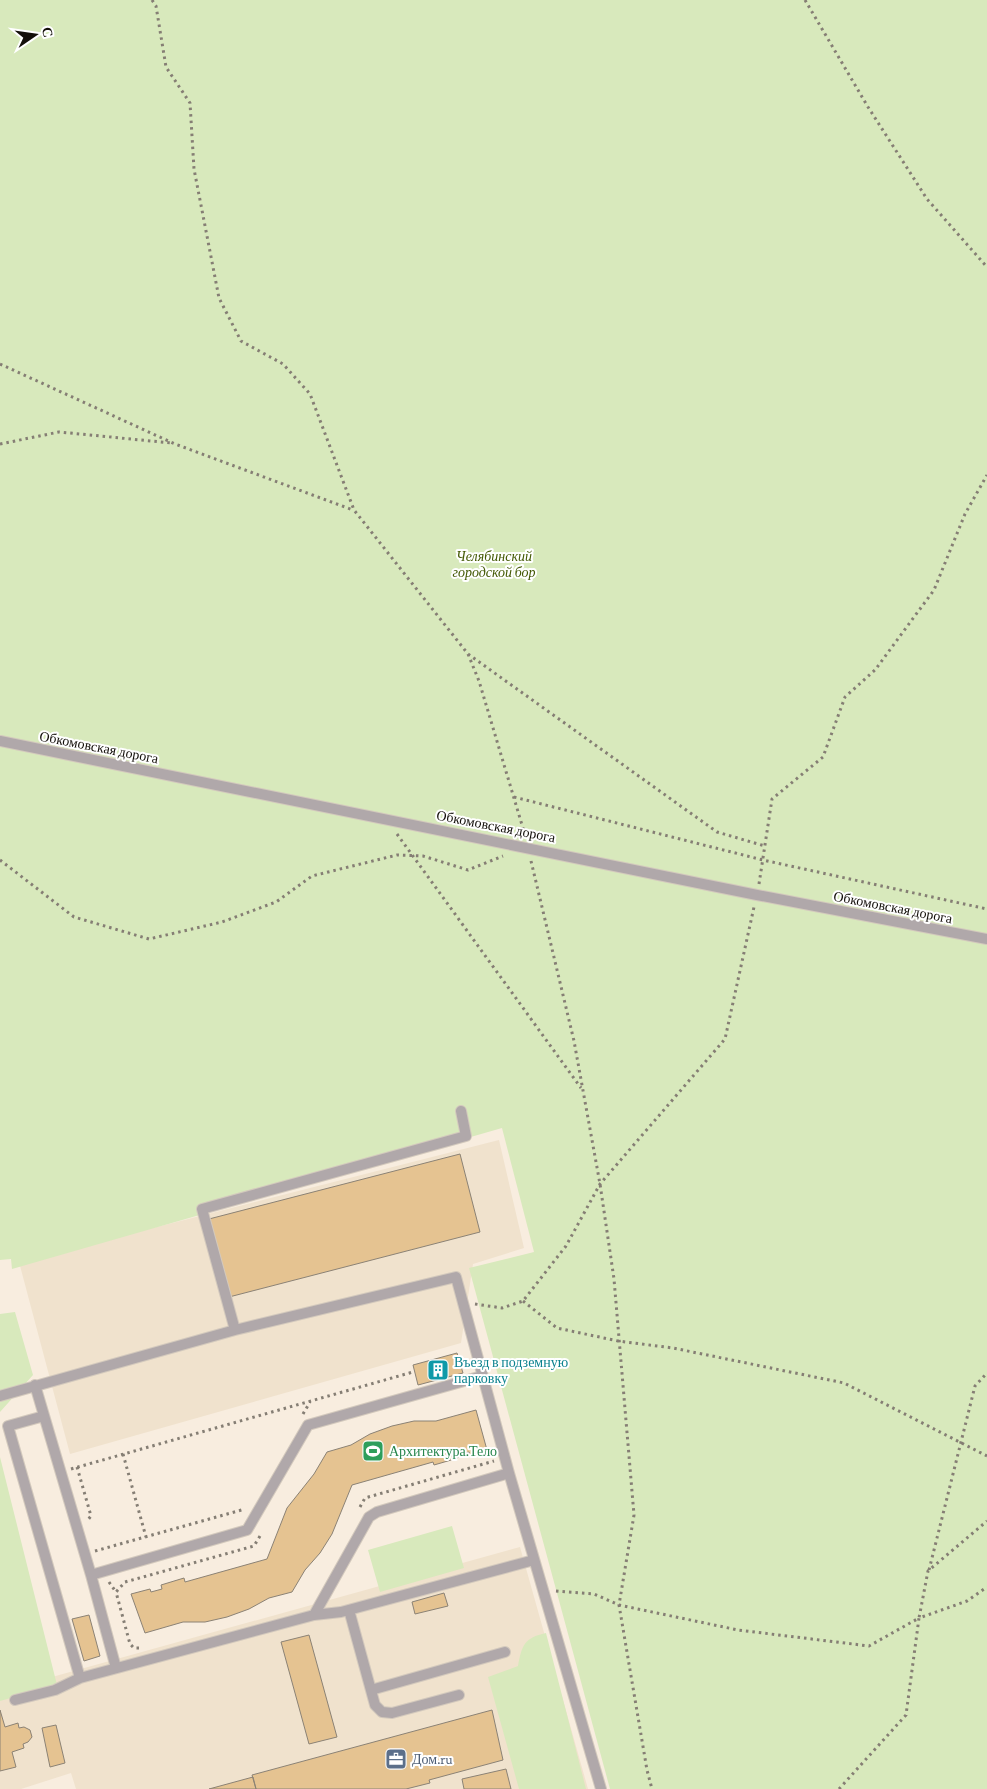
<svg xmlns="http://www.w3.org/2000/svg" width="987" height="1789" font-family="'Crimson Pro',serif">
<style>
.built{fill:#f0e2cd}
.green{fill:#d8e9bc}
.building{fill:#e5c391;stroke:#8b8275}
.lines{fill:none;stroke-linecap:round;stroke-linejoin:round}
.service-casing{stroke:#d3c9bd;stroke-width:12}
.path{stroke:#857e74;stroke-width:3;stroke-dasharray:2.5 4;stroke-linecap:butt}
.service{stroke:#b0a8aa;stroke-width:10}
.labels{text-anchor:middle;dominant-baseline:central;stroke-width:4;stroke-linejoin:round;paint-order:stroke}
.park-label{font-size:14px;font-style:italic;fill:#435904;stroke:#fff}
.street-label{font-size:14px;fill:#130f0a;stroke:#fff}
.culture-label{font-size:14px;fill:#0d838f;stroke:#fff;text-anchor:start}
.leisure-label{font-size:14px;fill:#27864d;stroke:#fff;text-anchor:start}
.service-label{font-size:14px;fill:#4e5e75;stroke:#fff;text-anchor:start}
</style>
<rect width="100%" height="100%" fill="#f8eddf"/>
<!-- built -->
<path class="built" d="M499 1140 524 1248 473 1264 461 1343 70 1454 19 1262Z
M0 1488 52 1677 520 1547 588 1789H76L71 1773 21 1789H0Z"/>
<!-- green -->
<path class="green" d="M0 0H987V1789H610L469 1268 534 1252 502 1128 12 1269 11 1259 0 1260Z
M15 1312 33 1375 0 1412V1314Z
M0 1457 57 1685 0 1701Z
M452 1526 464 1568 380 1592 368 1550Z
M546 1633 586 1789H519L488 1677 518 1666C522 1645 524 1638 546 1633Z"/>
<!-- building -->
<path class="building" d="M460 1154 480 1232 229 1297 209 1219Z
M457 1353 463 1373 418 1385 413 1365Z
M476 1410 487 1450 470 1455 469 1452 457 1455 458 1458 434 1465 433 1462 352 1485 332 1534 320 1553 305 1570 292 1592 269 1598 249 1609 227 1617 205 1622H183L145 1633 131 1594 150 1589 151 1592 162 1589 161 1585 184 1578 185 1582 267 1559 287 1508 314 1474 327 1452 351 1445 370 1434 392 1426 414 1421H436Z
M444 1593 448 1606 415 1614 412 1602Z
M89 1615 100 1656 84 1661 72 1619Z
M309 1635 337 1737 309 1744 281 1642Z
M0 1710 5 1727 18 1723 19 1728 24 1727 30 1730 32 1737 28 1742 23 1744 24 1748 12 1752 16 1767 0 1771Z
M492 1710 503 1760 429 1780 430 1783 406 1789H256L252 1775Z
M56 1725 65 1763 50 1767 42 1728Z
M506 1769 511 1789H464L462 1779Z
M253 1777 256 1789H209Z"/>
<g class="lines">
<!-- service casing -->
<g class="service-casing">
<path id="service" d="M0 741 757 895 987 939
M235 1330 202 1209 466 1136 461 1111
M35 1385 91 1575 247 1530 308 1425 482 1376
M0 1396 235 1330 456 1277 509 1473 601 1789
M44 1416 8 1426 80 1678
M91 1575 116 1668
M349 1610 375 1705 382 1712 392 1713 459 1695
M314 1615 369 1517 377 1512 509 1473
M371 1690 505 1652
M15 1700 55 1690 80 1678 314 1615 341 1612 534 1560"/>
</g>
<!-- path -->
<path class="path" d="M152 0 156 6 166 67 190 103 194 169 219 298 241 341 283 364 310 394 354 510 468 654 479 681 525 835
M805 0 868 107 927 199 987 267
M0 364 175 444 353 510
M0 444 59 432 172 443
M468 654 717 832 765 846
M514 797 763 860 987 909
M397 834 581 1088
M0 860 74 917 149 939 222 922 276 902 312 876 397 855 423 856 468 870 503 856
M531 861 574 1041 600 1184 614 1279 634 1515 619 1605 647 1770 652 1789
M759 884 772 799 823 757 845 697 875 670 934 590 965 514 987 475
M523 1301 557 1328 618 1341 673 1348 844 1383 987 1456
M475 1304 502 1308 523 1301 566 1246 600 1184 725 1039 754 907
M303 1414 310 1402
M123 1454 146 1537
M77 1467 91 1516 87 1521
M71 1469 413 1372
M360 1507 365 1498 494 1461
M95 1551 245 1509
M929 1570 975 1386 987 1373
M109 1582 116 1592
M556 1591 594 1594 619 1605 738 1630 869 1646 919 1618 928 1571 987 1521
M139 1648H134L130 1644 116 1592 125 1582 254 1546 260 1536
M839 1789 906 1715 919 1618 967 1601 987 1587"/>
<!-- service -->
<use href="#service" class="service"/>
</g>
<!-- icons -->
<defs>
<g id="building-square" transform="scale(1.125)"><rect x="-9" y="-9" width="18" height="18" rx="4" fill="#0f9aa8" stroke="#fff"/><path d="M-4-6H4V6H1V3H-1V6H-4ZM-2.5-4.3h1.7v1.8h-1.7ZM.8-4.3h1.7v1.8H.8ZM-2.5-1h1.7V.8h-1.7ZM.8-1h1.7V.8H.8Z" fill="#fff"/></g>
<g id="stadium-square" transform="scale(1.125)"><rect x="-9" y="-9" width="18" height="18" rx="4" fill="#2e9e5b" stroke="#fff"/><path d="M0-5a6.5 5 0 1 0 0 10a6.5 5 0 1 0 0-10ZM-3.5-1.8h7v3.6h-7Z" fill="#fff"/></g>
<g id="office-square" transform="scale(1.125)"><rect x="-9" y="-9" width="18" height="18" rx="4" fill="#5c6f8a" stroke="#fff"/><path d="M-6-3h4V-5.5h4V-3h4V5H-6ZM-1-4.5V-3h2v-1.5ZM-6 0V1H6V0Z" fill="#fff"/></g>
</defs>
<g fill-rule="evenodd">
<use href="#building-square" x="438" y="1370"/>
<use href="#stadium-square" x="373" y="1451"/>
<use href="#office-square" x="396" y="1759"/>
</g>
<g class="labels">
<!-- park labels -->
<g class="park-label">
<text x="494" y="556">Челябинский<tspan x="494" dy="16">городской бор</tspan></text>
</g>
<!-- street labels -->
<g class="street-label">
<text transform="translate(99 747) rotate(11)">Обкомовская дорога</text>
<text transform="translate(496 826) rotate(11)">Обкомовская дорога</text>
<text transform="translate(893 907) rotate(11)">Обкомовская дорога</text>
</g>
<!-- culture labels -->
<g class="culture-label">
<text x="454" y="1362">Въезд в подземную<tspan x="454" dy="16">парковку</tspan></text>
</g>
<!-- leisure labels -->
<g class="leisure-label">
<text x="389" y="1451">Архитектура.Тело</text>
</g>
<!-- service labels -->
<g class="service-label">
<text x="412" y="1759">Дом.ru</text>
</g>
</g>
<!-- north arrow -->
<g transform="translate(35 35) rotate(77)" stroke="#ffffff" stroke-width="4" paint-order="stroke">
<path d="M0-4L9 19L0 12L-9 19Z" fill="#130f0a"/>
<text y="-8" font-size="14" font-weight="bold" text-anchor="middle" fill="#130f0a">С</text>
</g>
</svg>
